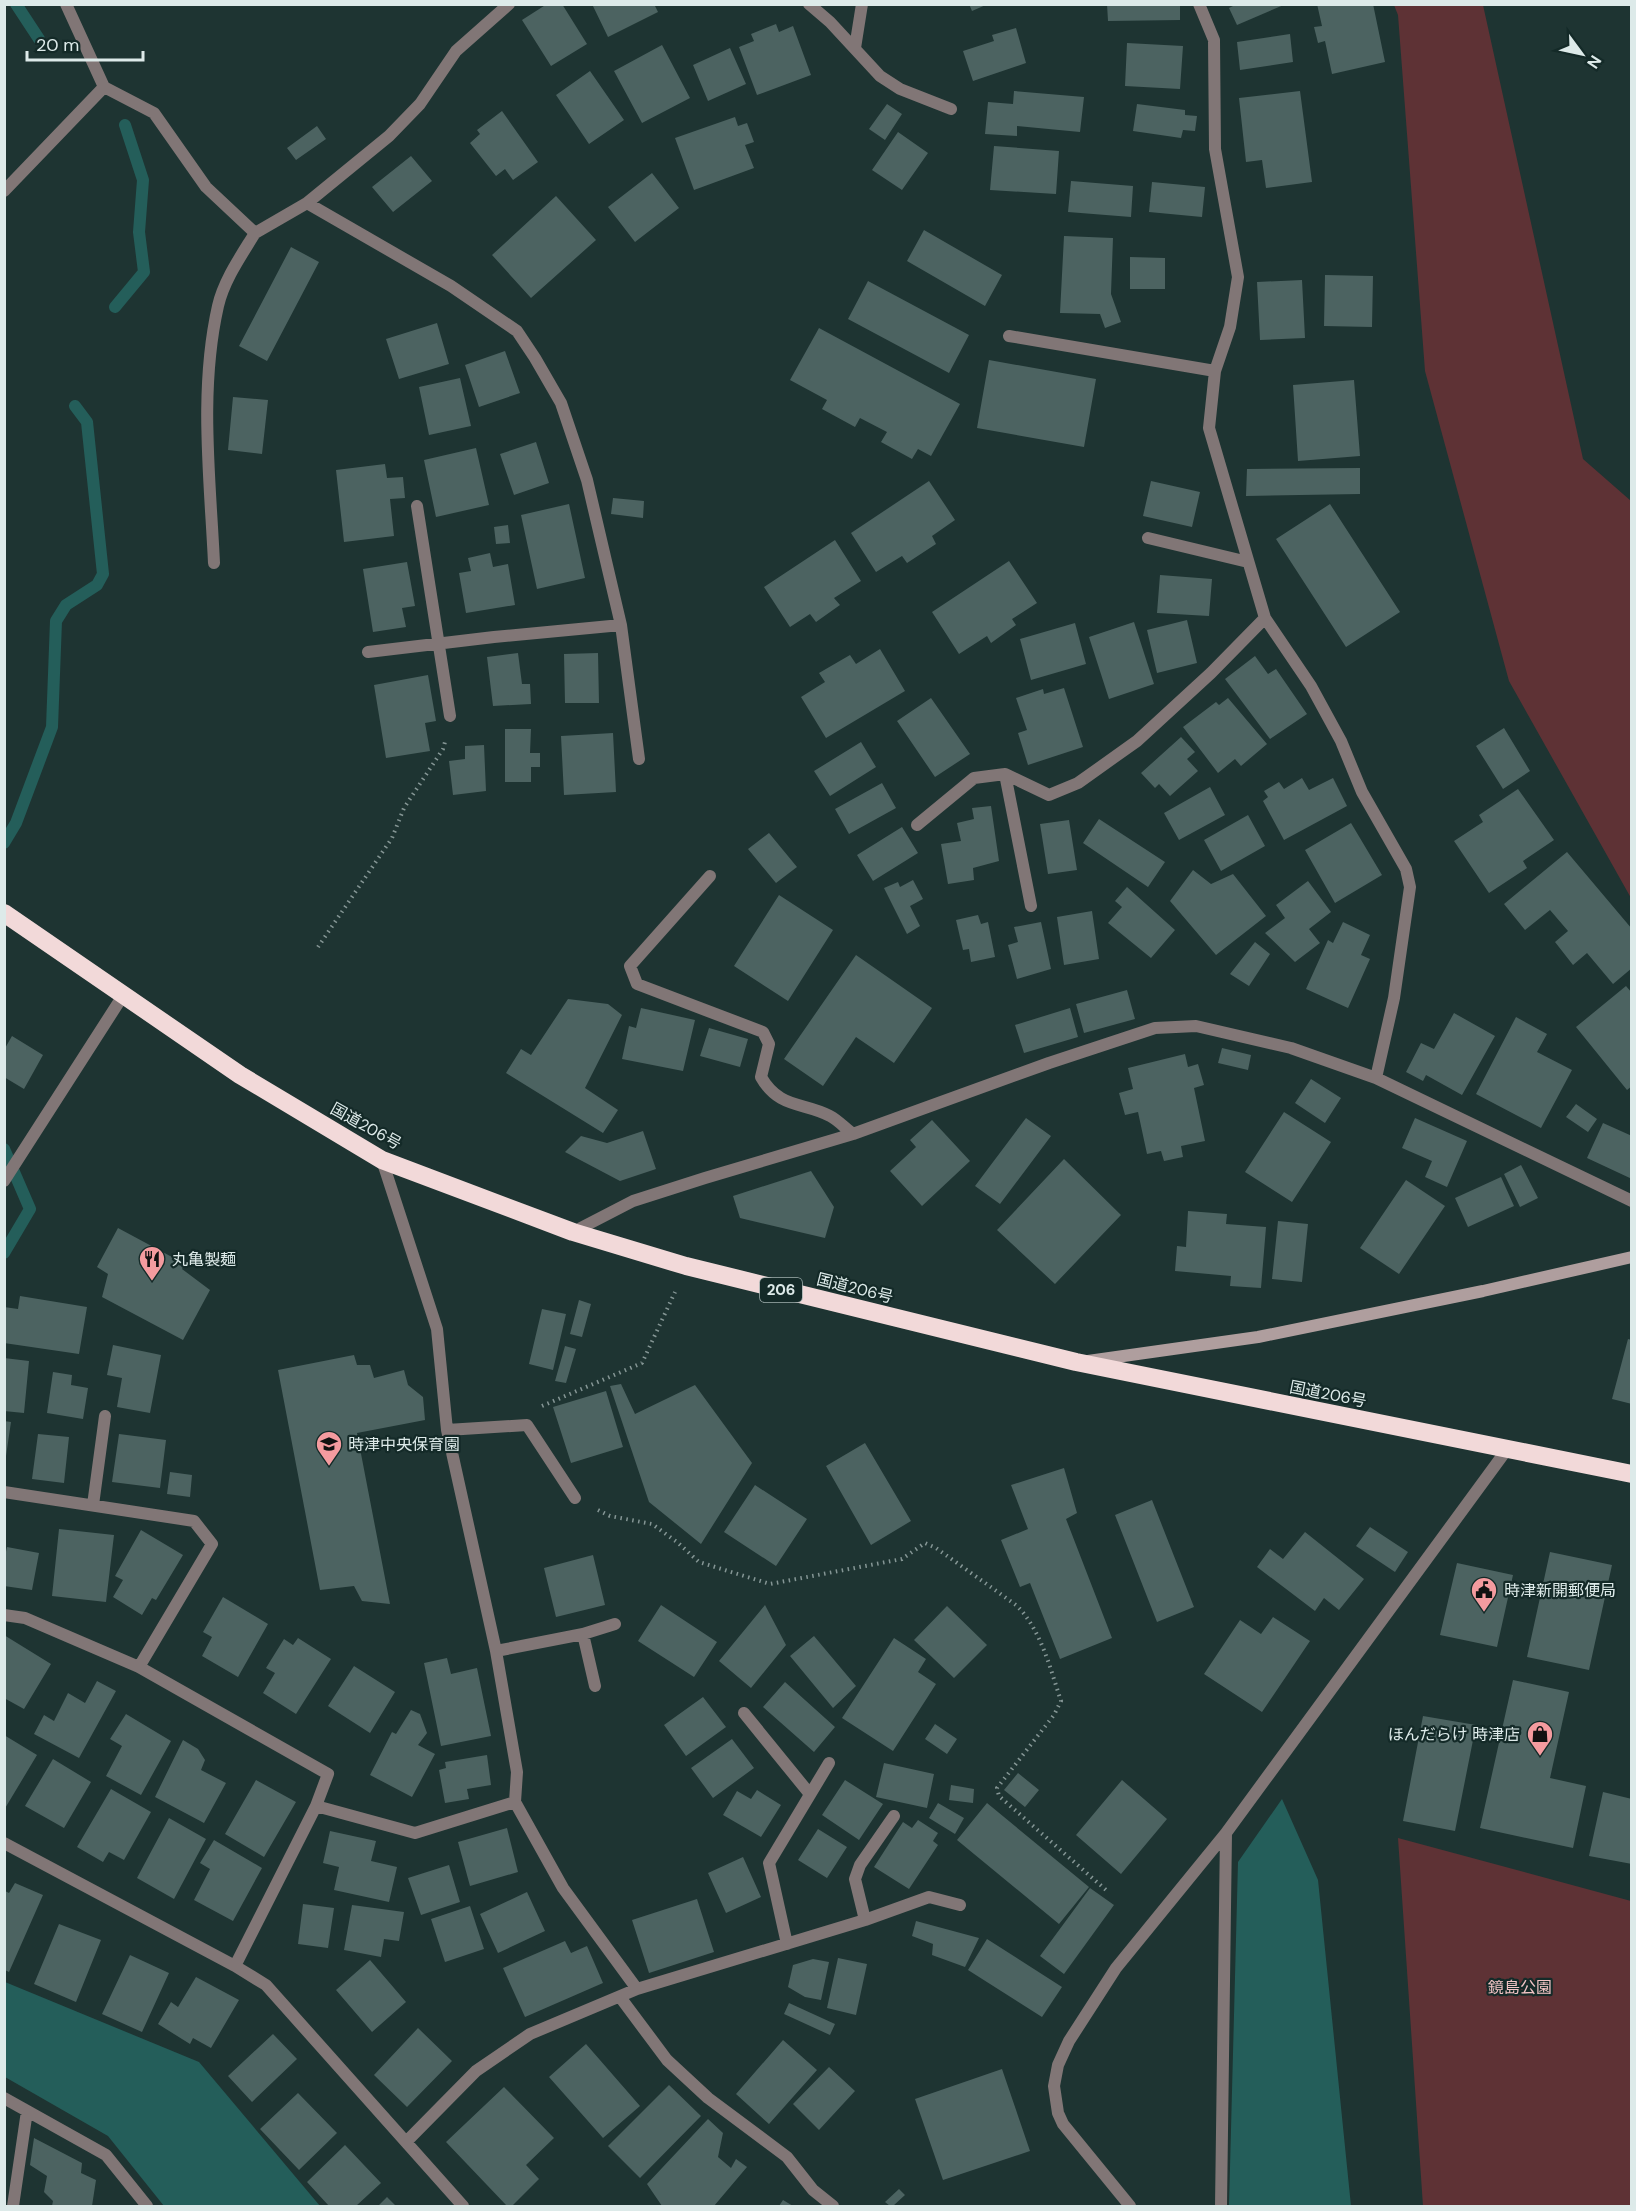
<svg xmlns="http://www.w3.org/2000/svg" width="1636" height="2211" font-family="'DM Sans','Noto Sans JP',sans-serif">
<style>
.green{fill:#5e3235}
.water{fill:#245e5a}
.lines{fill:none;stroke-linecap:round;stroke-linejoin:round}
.stream{stroke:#245e5a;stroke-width:12}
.building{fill:#4c6361}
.path{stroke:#859695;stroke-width:4;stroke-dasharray:1.5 4.5;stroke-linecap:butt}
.street{stroke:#817676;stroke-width:12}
.secondary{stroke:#af9e9e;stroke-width:12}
.highway{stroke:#f2d9d9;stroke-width:18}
.labels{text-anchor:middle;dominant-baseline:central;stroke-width:4.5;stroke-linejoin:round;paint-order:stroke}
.shield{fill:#142a28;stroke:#a1b0af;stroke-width:1.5}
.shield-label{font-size:15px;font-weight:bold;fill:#ddeae9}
.street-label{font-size:16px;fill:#ddeae9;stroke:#142a28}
.poi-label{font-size:16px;fill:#ddeae9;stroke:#142a28;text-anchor:start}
.park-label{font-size:16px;fill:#f2c4c5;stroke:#142a28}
</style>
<rect width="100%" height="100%" fill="#1e3432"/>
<!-- green -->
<path class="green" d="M1394 5H1483L1583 459 1631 501V898L1509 681 1425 371 1398 15Z
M1398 1838 1631 1901V2206H1423Z"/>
<!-- water -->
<path class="water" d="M1282 1799 1318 1880 1351 2206H1229L1238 1862Z
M5 1982 199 2062 320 2206H164L108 2136 5 2077Z"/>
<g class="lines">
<!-- stream -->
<path class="stream" d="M16 4 39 39
M115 307 144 272 139 232 143 180 125 125
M4 843 16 823 52 727 56 621 66 605 97 585 103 574 87 422 75 406
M4 1149 30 1209 4 1253"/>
</g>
<!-- building -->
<path class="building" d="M547 4H562L587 44 551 66 522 20Z
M592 4H654L658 12 608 37Z
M969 4H988L972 11Z
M1107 4H1180V20L1108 21Z
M1237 4H1286L1237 25 1229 8Z
M1317 4H1373L1385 62 1332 74 1325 41 1318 43 1314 27 1322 26Z
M776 24 779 32 793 26 811 75 757 95 739 47 754 41 751 34Z
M1016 28 1026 63 973 81 963 51 994 41 992 35Z
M1290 34 1293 62 1240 70 1237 42Z
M1127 43 1183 46 1180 89 1125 86Z
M662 45 690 98 642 123 614 71Z
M730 48 746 84 708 101 693 65Z
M590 71 624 120 589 144 556 95Z
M1014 91 1084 97 1080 132 1017 126V136L985 134 988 102 1013 104Z
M1300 91 1312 182 1266 188 1262 160 1246 162 1239 98Z
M887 104 902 114 885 140 869 129Z
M1137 104 1185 110V115L1197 116 1195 131 1183 130 1181 138 1133 131Z
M502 111 538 162 513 180 505 169 496 176 470 143 480 134 477 130Z
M735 117 738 126 747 123 754 142 745 145 754 168 694 190 675 138Z
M317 126 326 139 296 160 287 148Z
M898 132 928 153 902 190 872 170Z
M994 146 1059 151 1056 194 990 190Z
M411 156 432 181 393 212 372 187Z
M652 173 679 208 635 242 608 207Z
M1071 181 1133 186 1131 217 1068 212Z
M1152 182 1205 187 1202 217 1149 212Z
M556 196 596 240 531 298 492 255Z
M924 230 1002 275 985 306 907 261Z
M1064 236 1113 238 1111 294 1121 322 1105 328 1100 314 1060 313Z
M291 247 319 262 267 361 239 346Z
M1130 257 1165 258V289H1130Z
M1325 275 1373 276 1372 327 1324 326Z
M1302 280 1305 338 1260 340 1257 282Z
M868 281 969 335 949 373 848 319Z
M437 323 449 364 399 379 386 339Z
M819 328 960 404 931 456 918 449 912 459 881 442 887 432 860 418 855 427 822 409 827 400 790 380Z
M505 351 520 393 479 407 465 365Z
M989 360 1096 379 1084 447 977 428Z
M460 378 471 426 429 435 419 387Z
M1354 380 1360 456 1298 461 1293 385Z
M233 397 268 400 262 454 228 450Z
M536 442 549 483 514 495 500 454Z
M476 448 489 505 436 517 424 460Z
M385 464 387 478 403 477 405 498 390 499 394 536 344 542 336 470Z
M1360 468V494L1246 496 1247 469Z
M929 481 955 520 932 536 936 544 907 563 902 556 876 572 851 533Z
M1151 481 1200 492 1192 527 1143 516Z
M613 498 644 501 643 518 611 514Z
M569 504 585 578 537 589 521 515Z
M1330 504 1400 612 1346 647 1276 539Z
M508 525 510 543 496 544 494 527Z
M835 540 861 581 834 598 840 605 816 622 810 614 790 627 764 587Z
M490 553 493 567 508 564 515 605 466 613 459 573 471 571 468 558Z
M1009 561 1037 603 1012 619 1016 625 991 643 987 636 959 654 932 612Z
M407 562 415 606 402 608 406 627 373 632 363 569Z
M1160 575 1212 579 1209 616 1157 613Z
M1187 620 1197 663 1157 673 1147 630Z
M1134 622 1154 684 1109 699 1089 637Z
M1075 623 1086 664 1031 680 1020 639Z
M880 649 905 691 826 738 801 697 825 682 819 673 850 655 856 664Z
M518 653 522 684H530L531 704 493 706 487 657Z
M598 653 599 703H565L564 654Z
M1255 656 1268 674 1276 669 1307 714 1270 739 1225 679Z
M428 675 436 721 425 723 430 751 386 758 374 685Z
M1064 688 1083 747 1028 765 1018 733 1027 730 1016 698 1043 689 1044 694Z
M931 698 970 754 935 777 897 721Z
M1228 698 1267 744 1241 766 1235 759 1218 773 1183 727 1216 702 1219 705Z
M1504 728 1530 771 1503 789 1476 746Z
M505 729H531L530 753H540V767H531V782H505Z
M613 733 616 792 564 795 561 736Z
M1181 737 1195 752 1187 759 1198 771 1170 796 1159 784 1155 788 1141 773Z
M861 742 876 767 830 796 814 771Z
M484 745 486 791 453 795 449 761 465 759V746Z
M1302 778 1309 790 1333 778 1347 806 1284 840 1263 801 1268 797 1264 791 1279 782 1284 789Z
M882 783 896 808 849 834 835 809Z
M1210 787 1225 815 1179 840 1164 813Z
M1518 789 1554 840 1523 861 1527 868 1489 893 1454 841 1483 822 1479 815Z
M991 806 999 861 973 868 974 880 948 884 941 844 961 841 957 823 974 819 972 808Z
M1248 815 1265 846 1221 871 1204 840Z
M1099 819 1165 862 1148 887 1083 843Z
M1069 820 1077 870 1048 874 1040 824Z
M1351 823 1382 875 1335 903 1305 850Z
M902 827 918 853 873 881 857 855Z
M769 833 797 867 776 883 748 849Z
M1567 852 1632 929V968L1613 984 1587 953 1573 965 1555 942 1568 931 1550 910 1525 930 1504 904Z
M1193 870 1211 884 1233 874 1266 916 1216 955 1170 901Z
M913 880 923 899 910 906 920 926 907 934 884 888 898 882 900 887Z
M1308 881 1331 912 1309 929 1320 943 1295 962 1265 933 1285 918 1276 905Z
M1127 887 1175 930 1151 958 1108 923 1122 907 1115 901Z
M779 895 833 930 788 1001 734 966Z
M1092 911 1099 959 1064 965 1057 917Z
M978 915 981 924 988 922 995 957 971 962 969 949 963 950 956 920Z
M1041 922 1051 969 1017 979 1008 945 1018 942 1014 927Z
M1343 922 1370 935 1361 955 1370 959 1348 1008 1306 989 1328 940 1333 943Z
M1255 942 1270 954 1249 986 1230 974Z
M856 955 932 1008 894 1063 856 1037 823 1086 784 1059Z
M1626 986 1632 993V1086L1627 1090 1576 1027Z
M1127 990 1135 1019 1084 1033 1076 1004Z
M568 999 608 1004 622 1015 585 1088 618 1110 603 1133 506 1073 521 1049 531 1055Z
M641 1008 695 1020 683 1071 622 1059 629 1026 636 1028Z
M1070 1008 1078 1037 1024 1053 1015 1025Z
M1454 1013 1495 1036 1462 1095 1426 1075 1423 1081 1406 1072 1421 1043 1434 1049Z
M1516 1017 1547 1034 1537 1052 1572 1070 1541 1128 1476 1094Z
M709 1028 748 1039 740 1067 700 1056Z
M12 1036 43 1055 24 1089 4 1077V1050Z
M1222 1048 1251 1055 1248 1070 1218 1063Z
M1185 1054 1188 1067 1198 1064 1204 1085 1194 1088 1205 1141 1181 1146 1183 1157 1164 1161 1161 1151 1147 1154 1138 1112 1125 1115 1119 1093 1133 1089 1128 1068Z
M1311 1079 1341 1098 1325 1123 1295 1103Z
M1576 1104 1597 1119 1588 1132 1566 1117Z
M1284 1112 1331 1142 1292 1202 1245 1172Z
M1026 1118 1051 1136 1000 1204 975 1186Z
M1415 1118 1467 1141 1447 1187 1425 1177 1432 1161 1402 1148Z
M932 1120 970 1161 922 1206 890 1171 916 1147 910 1140Z
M1603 1123 1632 1136V1179L1587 1158Z
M643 1131 656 1169 620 1181 565 1152 581 1136 607 1143Z
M1064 1159 1121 1215 1055 1284 997 1230Z
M1521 1165 1538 1198 1520 1207 1504 1174Z
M811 1171 834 1207 825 1238 740 1218 733 1196Z
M1501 1177 1514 1206 1468 1227 1455 1198Z
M1406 1180 1445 1206 1399 1274 1360 1248Z
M1188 1211 1227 1214 1226 1224 1266 1227 1261 1288 1230 1286 1231 1276 1175 1271 1177 1246 1186 1247Z
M1278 1221 1308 1224 1302 1282 1272 1279Z
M118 1228 185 1264 182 1269 210 1290 183 1340 102 1297 108 1274 97 1267Z
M20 1296 87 1307 79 1354 4 1343V1307L18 1309Z
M579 1300 591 1304 582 1337 570 1334Z
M542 1309 566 1314 553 1370 529 1364Z
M1628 1339 1632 1340V1404L1612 1399Z
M113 1345 161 1355 150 1413 117 1407 122 1378 107 1375Z
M565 1346 576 1349 566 1383 555 1381Z
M354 1355 357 1365H370L374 1378 404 1370 408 1385 423 1397 425 1420 357 1433 390 1604 362 1601 354 1586 320 1590 278 1370Z
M4 1358 29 1361 24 1413 4 1411Z
M53 1372 72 1375 71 1385 88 1388 83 1419 47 1413Z
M621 1384 635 1414 695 1385 752 1463 701 1544 649 1502 610 1386Z
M606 1391 623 1447 571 1463 553 1407Z
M4 1421 11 1422 6 1456H4Z
M38 1434 69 1437 64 1483 32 1479Z
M119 1434 166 1440 160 1488 112 1482Z
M865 1443 911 1521 871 1545 826 1466Z
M1064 1468 1077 1513 1066 1519 1112 1638 1060 1659 1030 1583 1020 1587 1001 1540 1028 1529 1011 1485Z
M170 1472 192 1475 190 1497 167 1494Z
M755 1485 807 1519 776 1566 724 1532Z
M1152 1500 1194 1607 1157 1622 1115 1515Z
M1370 1527 1408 1552 1395 1572 1356 1546Z
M59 1529 114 1535 106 1602 52 1596Z
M141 1530 183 1555 156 1600 152 1598 142 1615 113 1597 123 1580 115 1576Z
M1305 1532 1364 1579 1339 1610 1324 1598 1315 1611 1257 1567 1270 1549 1283 1559Z
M7 1547 39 1553 32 1590 4 1586V1561Z
M1550 1552 1612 1565 1589 1670 1527 1657Z
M593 1555 605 1605 556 1617 544 1568Z
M1457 1563 1513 1575 1497 1647 1440 1635Z
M223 1597 268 1624 238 1677 202 1656 212 1637 203 1632Z
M661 1605 717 1642 694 1677 638 1641Z
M765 1605 786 1645 751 1688 719 1661Z
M947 1606 987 1645 954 1678 914 1640Z
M1273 1617 1310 1641 1262 1712 1204 1674 1240 1620 1261 1634Z
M4 1635 51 1664 24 1709 4 1698Z
M814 1636 856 1686 833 1708 790 1656Z
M298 1638 331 1659 296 1714 263 1693 275 1673 266 1668 284 1639 293 1645Z
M894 1638 926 1659 918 1672 936 1684 893 1751 842 1718Z
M447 1658 451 1674 477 1668 491 1736 441 1746 424 1663Z
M354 1666 395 1692 370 1733 328 1706Z
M1513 1680 1569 1692 1550 1778 1586 1786 1573 1848 1480 1828Z
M97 1681 116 1691 79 1758 34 1734 44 1715 54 1721 68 1693 85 1703Z
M785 1682 835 1727 814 1752 763 1707Z
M703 1697 726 1727 686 1756 664 1725Z
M411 1710 420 1714 427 1733 418 1745 435 1754 412 1797 370 1775 392 1732 396 1734Z
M126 1714 171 1741 141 1795 106 1776 122 1746 110 1739Z
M1423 1716 1476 1725 1455 1831 1403 1821Z
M935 1724 957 1739 947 1754 925 1739Z
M4 1735 37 1755 4 1810Z
M732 1739 754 1768 713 1798 691 1768Z
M183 1740 198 1749 205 1760 201 1770 226 1783 204 1823 155 1797Z
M487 1755 491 1785 467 1789 469 1799 445 1803 439 1770 446 1768 445 1762Z
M53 1759 91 1782 64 1828 25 1806Z
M884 1763 934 1774 927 1808 876 1797Z
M1018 1773 1039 1790 1025 1807 1004 1790Z
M256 1780 296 1802 264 1857 225 1834Z
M845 1780 883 1804 859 1840 822 1815Z
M1122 1780 1167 1819 1121 1874 1076 1835Z
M951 1785 974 1789 973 1803 949 1800Z
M111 1789 151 1812 124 1860 109 1852 103 1862 77 1847Z
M757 1790 781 1805 761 1837 723 1815 737 1791 751 1799Z
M1603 1792 1632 1799V1864L1589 1856Z
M938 1803 964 1818 955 1834 929 1818Z
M987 1803 1089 1887 1059 1924 957 1840Z
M169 1818 206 1839 174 1899 137 1878Z
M918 1820 938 1833 933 1841 938 1845 909 1889 874 1867 903 1822 912 1828Z
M507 1828 518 1872 470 1886 458 1842Z
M818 1829 847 1847 827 1878 798 1860Z
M330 1831 376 1841 371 1861 397 1867 389 1902 334 1890 339 1867 323 1863Z
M214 1840 262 1868 233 1921 194 1900 210 1869 200 1863Z
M743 1857 761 1897 726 1913 708 1873Z
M449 1865 460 1902 421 1915 408 1878Z
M15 1883 43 1895 9 1972 5 1970V1891L9 1893Z
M1090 1888 1114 1905 1064 1974 1040 1956Z
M527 1892 545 1931 498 1953 480 1914Z
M697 1899 714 1952 649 1973 632 1920Z
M303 1904 334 1908 328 1948 298 1944Z
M352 1905 404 1912 399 1941 384 1939 381 1957 344 1950Z
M470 1906 484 1949 445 1962 431 1919Z
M916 1921 979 1938 965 1967 932 1955 933 1944 912 1936Z
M59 1924 101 1940 76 2002 34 1984Z
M987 1939 1062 1987 1042 2017 968 1970Z
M565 1941 571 1953 587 1946 603 1983 525 2017 503 1968Z
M130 1955 169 1973 142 2032 102 2014Z
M838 1958 867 1964 856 2015 827 2008Z
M813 1959 829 1962 821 2000 805 1997 788 1987 793 1965Z
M370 1960 406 2002 372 2032 336 1990Z
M196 1977 239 2000 211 2048 193 2038 190 2044 158 2024 171 2002 178 2007Z
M789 2003 835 2024 830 2035 784 2014Z
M418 2028 452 2061 407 2107 374 2075Z
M273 2034 297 2059 252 2102 228 2076Z
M783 2040 817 2070 769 2124 736 2094Z
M586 2044 640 2106 603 2138 549 2077Z
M829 2067 855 2091 819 2130 793 2104Z
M1002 2069 1030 2151 943 2180 915 2099Z
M669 2085 701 2116 640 2178 608 2146Z
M504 2087 554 2138 526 2165 539 2179 512 2206H507L446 2142Z
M298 2093 337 2133 299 2170 260 2129Z
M708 2119 723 2133 718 2157 731 2168 736 2159 747 2167 714 2206H662L647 2184Z
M34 2138 82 2163 81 2173 96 2180 92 2206H52L53 2201 44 2192 47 2176 30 2165Z
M345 2145 381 2183 356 2206H329L307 2182Z
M899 2189 905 2195 893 2206H890L885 2202Z
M387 2197 396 2206H378Z
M783 2200 793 2206H779Z"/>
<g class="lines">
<!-- path -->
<path class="path" d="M318 947 392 838 404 808 443 749 445 742
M542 1406 642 1363 675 1292
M598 1510 610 1516 652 1524 677 1542 699 1562 770 1584 902 1559 925 1543 936 1548 1016 1605C1041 1629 1050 1668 1061 1701L1054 1715 997 1788 999 1796 1106 1890"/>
<!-- street -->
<path class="street" d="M66 4 104 87 154 113 206 187 255 233 307 203 389 136 420 104 456 51 509 4
M809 4 830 22 880 76 900 89 951 109
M1199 4 1214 40 1215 149 1238 277 1230 327 1215 371 1209 428 1265 618 1311 686 1341 741 1362 792 1406 869 1410 887 1394 998 1376 1078
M855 48 862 4
M4 191 104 87
M307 203 451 286 517 331 535 358 561 403 587 480 621 625 639 759
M1009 336 1215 371
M417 506 450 716
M1148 538 1248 562
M214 563C210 478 199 390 218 306 224 280 241 256 255 233
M368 652 494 637 621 625
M1005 774 1031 906
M917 825 974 778 1005 774 1049 795 1078 783 1137 741 1211 673 1265 618
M710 876 630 966 637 984 763 1032 769 1044 761 1077C779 1109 804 1102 830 1116 838 1120 846 1129 853 1134
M382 1160 437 1329 447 1430 496 1651 517 1772 515 1802 563 1888 637 1989
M4 1181 124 994
M573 1232 633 1201 705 1178 853 1134 1049 1063 1155 1028 1196 1026 1291 1048 1376 1078 1632 1201
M447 1430 527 1425 575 1498
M4 1492 194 1521 212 1544 139 1667
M93 1505 105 1416
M4 1615 25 1618 139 1667 328 1774 316 1806 415 1833 515 1802
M583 1634 615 1624
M496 1651 583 1634 595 1686
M744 1713 809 1793
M4 1843 235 1966 316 1806
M865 1920 855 1879 860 1865 894 1816
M787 1944 769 1863 829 1763
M235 1966 266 1985 463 2206
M620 1997 667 2060 708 2098 787 2157 813 2190 833 2206
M4 2098 106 2155 147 2206
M406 2142 476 2071 530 2034 637 1989 865 1920 929 1897 960 1905
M13 2206 27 2111
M1130 2206 1063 2124 1058 2113 1054 2086 1058 2065 1069 2041 1116 1968 1226 1833 1508 1448
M1221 2206 1226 1833"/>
<!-- secondary -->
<path class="secondary" d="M1088 1361 1258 1337 1483 1291 1632 1257"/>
<!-- highway -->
<path class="highway" d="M4 913 240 1075 382 1160 573 1232 686 1266 1076 1362 1632 1474"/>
</g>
<!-- icons -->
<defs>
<g id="restaurant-pin" transform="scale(1.35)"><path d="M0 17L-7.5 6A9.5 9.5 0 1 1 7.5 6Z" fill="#f49b9f" stroke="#142a28"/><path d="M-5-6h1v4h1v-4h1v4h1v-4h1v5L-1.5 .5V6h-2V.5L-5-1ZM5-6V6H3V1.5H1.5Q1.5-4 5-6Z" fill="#111"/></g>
<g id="school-pin" transform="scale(1.35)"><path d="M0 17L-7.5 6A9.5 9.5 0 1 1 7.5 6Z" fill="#f49b9f" stroke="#142a28"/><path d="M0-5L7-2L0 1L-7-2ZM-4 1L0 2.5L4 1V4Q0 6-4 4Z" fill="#111"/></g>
<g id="civic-pin" transform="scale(1.35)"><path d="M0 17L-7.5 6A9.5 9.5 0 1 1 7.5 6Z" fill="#f49b9f" stroke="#142a28"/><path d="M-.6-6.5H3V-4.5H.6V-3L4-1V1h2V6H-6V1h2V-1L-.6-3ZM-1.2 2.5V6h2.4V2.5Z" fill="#111"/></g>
<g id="shop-pin" transform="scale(1.35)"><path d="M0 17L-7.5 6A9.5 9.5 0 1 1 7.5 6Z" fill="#f49b9f" stroke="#142a28"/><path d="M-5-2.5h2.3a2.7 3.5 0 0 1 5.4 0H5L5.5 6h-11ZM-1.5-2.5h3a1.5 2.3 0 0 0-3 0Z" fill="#111"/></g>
</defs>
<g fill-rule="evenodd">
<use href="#restaurant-pin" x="152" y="1259"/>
<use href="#school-pin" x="329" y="1444"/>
<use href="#civic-pin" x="1484" y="1590"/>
<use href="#shop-pin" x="1540" y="1734"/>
</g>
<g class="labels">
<!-- shield labels -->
<rect class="shield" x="760" y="1278" width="42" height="24" rx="4.5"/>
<g class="shield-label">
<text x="781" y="1290">206</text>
</g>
<!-- street labels -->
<g class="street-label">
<text transform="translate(366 1126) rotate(29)">国道206号</text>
<text transform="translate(855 1288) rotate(14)">国道206号</text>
<text transform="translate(1328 1394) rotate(11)">国道206号</text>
</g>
<!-- poi labels -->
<g class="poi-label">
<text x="172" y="1259">丸亀製麺</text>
<text x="348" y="1444">時津中央保育園</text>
<text x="1504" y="1590">時津新開郵便局</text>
<text x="1520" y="1734" text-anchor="end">ほんだらけ 時津店</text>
</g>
<!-- park labels -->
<g class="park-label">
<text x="1520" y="1987">鏡島公園</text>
</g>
</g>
<!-- border -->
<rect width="1636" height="2211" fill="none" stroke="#ddeae9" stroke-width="12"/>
<!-- north arrow -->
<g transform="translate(1582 54) rotate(123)" stroke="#142a28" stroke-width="4.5" paint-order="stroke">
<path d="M0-4.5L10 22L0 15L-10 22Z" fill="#ddeae9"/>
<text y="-9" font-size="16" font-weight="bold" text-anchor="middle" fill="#ddeae9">N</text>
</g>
<!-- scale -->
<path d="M27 51v9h116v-9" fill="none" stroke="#ddeae9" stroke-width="3"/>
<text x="36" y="51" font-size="18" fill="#ddeae9" stroke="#142a28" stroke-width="4.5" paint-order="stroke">20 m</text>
</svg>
